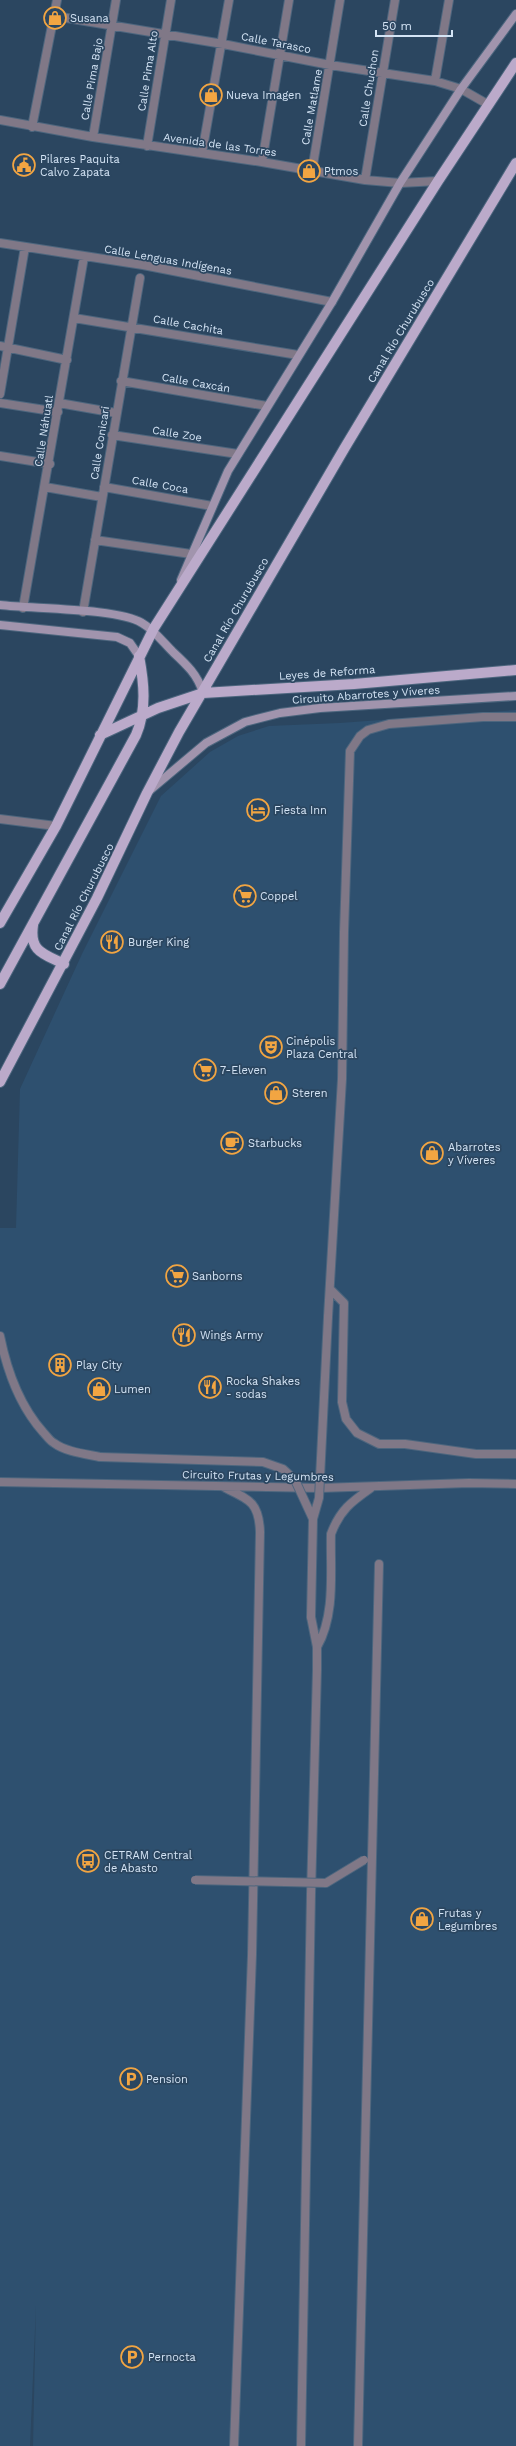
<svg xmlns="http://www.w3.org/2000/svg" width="516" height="2446" font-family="'Work Sans',sans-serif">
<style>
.built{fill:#2e506f}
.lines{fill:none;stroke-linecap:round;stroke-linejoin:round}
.street-casing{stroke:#4d667e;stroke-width:10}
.secondary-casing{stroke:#4d667e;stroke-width:10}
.primary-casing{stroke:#4d667e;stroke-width:12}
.street{stroke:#807887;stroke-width:8}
.secondary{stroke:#a194ad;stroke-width:8}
.primary{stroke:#bbaaca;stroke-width:10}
.street-bridge-casing{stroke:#4d667e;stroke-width:10;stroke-linecap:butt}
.street-bridge{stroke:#807887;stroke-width:8}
.labels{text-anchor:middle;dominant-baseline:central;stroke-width:3.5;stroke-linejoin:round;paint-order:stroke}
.poi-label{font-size:11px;fill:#d4e4f5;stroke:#2b4660;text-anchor:start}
.street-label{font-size:11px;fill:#d4e4f5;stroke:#2b4660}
</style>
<rect width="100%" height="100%" fill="#2b4660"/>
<!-- built -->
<path class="built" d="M516 710V2446H33L36 2305 30 2446H0V1228H16L20 1089 82 954 161 796 210 752 238 736 269 726 340 723Z"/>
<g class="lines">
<!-- street casing -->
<g class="street-casing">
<path id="street" d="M55 16 223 44 330 65 435 81 461 89 489 105
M435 81 449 0
M0 120 93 137 262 162 365 180 400 183 438 181
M32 127 57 0
M93 137 116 0
M147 146 171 0
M202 153 229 0
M262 162 289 0
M312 171 340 0
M365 180 395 0
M0 243 143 265 332 302
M74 318 298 355
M0 346 67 360
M121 381 267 406
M0 394 25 247
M0 403 58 412
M59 403 116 413
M112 435 238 454
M0 456 50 464
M45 487 102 497
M104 487 212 506
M95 540 191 554
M23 608 84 257
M83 612 140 278
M0 819 56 826
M330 1289 344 1303 342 1402 346 1419 357 1433 379 1444H405L476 1454H516
M328 1317 342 1079 344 932 350 751 360 736 368 730 389 724 483 717H516
M0 1336C7 1371 19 1405 43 1432 46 1435 50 1441 54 1443 66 1452 86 1454 100 1457
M0 1482 320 1488 469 1483 516 1484
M223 1487C248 1499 259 1501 260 1532L252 1955 234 2446
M317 1647C336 1614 330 1570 331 1534 340 1510 351 1502 371 1488
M301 2446 311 1894 317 1670V1647L311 1617
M358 2446 379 1564"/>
</g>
<!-- secondary casing -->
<g class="secondary-casing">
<path id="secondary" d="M181 580 228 471 332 302 400 183 461 89 516 14
M0 605C32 609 118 608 142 623 154 630 163 642 173 652 186 664 198 675 203 693
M0 625 117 637 130 643 139 656
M149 791 206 743 245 722 280 713 320 708 516 696"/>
</g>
<!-- primary casing -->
<g class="primary-casing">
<path id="primary" d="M100 735 158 708 203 693 354 684 516 670
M0 923 56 826 154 628 438 181 516 63
M33 925C29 952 44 954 64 964
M0 984 136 735C147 709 144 683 139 656
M0 1082 97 898 147 793 179 732 344 449 516 163"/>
</g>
<!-- street -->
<use href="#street" class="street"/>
<!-- secondary -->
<use href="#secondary" class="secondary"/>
<!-- primary -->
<use href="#primary" class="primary"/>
<!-- street-bridge casing -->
<g class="street-bridge-casing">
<path id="street-bridge" d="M100 1457 263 1462 283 1469 295 1480 313 1519 311 1617
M313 1519 319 1498 328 1317
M195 1880 326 1883 364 1860"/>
</g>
<!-- street-bridge -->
<use href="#street-bridge" class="street-bridge"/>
</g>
<!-- icons -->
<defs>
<g id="shop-ring" transform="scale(1.15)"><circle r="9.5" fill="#2b4660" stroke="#f2a542" stroke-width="1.5"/><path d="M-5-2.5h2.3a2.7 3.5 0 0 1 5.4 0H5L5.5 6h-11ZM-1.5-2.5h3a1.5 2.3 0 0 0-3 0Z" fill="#f2a542"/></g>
<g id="civic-ring" transform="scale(1.15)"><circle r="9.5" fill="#2b4660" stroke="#f2a542" stroke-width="1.5"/><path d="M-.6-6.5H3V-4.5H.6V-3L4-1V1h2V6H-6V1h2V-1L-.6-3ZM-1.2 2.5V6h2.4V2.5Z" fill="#f2a542"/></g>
<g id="hotel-ring" transform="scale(1.15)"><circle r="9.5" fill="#2b4660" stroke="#f2a542" stroke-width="1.5"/><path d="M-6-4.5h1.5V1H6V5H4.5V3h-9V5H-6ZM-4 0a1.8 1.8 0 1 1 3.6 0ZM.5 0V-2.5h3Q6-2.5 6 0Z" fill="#f2a542"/></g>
<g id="supermarket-ring" transform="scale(1.15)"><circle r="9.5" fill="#2b4660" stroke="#f2a542" stroke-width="1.5"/><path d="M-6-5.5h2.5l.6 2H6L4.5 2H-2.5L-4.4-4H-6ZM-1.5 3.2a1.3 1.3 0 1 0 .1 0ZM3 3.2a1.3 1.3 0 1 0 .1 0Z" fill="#f2a542"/></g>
<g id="restaurant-ring" transform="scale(1.15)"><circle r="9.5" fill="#2b4660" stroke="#f2a542" stroke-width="1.5"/><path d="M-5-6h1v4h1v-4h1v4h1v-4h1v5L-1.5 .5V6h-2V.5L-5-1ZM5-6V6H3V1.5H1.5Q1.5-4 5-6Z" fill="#f2a542"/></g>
<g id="theatre-ring" transform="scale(1.15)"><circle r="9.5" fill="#2b4660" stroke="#f2a542" stroke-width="1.5"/><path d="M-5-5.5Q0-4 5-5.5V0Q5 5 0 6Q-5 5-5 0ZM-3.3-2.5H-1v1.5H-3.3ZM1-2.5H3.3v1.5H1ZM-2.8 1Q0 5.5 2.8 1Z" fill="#f2a542"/></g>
<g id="cafe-ring" transform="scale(1.15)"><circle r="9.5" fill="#2b4660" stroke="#f2a542" stroke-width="1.5"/><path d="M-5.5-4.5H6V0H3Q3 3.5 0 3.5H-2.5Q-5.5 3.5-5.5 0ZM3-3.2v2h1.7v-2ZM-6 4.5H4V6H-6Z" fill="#f2a542"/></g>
<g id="building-ring" transform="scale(1.15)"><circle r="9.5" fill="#2b4660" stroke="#f2a542" stroke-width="1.5"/><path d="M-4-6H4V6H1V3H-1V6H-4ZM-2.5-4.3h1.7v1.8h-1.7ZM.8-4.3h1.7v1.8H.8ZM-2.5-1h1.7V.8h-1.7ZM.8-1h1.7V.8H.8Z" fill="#f2a542"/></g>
<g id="bus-ring" transform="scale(1.15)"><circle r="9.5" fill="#2b4660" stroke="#f2a542" stroke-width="1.5"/><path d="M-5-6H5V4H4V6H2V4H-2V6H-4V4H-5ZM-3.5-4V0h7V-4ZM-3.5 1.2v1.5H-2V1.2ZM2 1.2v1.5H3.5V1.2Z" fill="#f2a542"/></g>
<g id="parking-ring" transform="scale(1.15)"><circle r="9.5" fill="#2b4660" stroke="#f2a542" stroke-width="1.5"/><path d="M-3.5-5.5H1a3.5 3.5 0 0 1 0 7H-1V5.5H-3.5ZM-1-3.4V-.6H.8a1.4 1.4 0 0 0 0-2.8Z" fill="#f2a542"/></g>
</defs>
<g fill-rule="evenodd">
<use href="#shop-ring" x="55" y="18"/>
<use href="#shop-ring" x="211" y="95"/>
<use href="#civic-ring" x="24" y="165"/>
<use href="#shop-ring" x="309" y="171"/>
<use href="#hotel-ring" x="258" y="810"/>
<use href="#supermarket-ring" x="245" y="896"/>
<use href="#restaurant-ring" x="112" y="942"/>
<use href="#theatre-ring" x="271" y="1047"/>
<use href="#supermarket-ring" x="205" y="1070"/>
<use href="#shop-ring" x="276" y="1093"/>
<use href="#cafe-ring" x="232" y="1143"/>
<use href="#shop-ring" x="432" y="1153"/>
<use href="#supermarket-ring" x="177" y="1276"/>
<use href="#restaurant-ring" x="184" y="1335"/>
<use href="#building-ring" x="60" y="1365"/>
<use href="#restaurant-ring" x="210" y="1387"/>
<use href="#shop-ring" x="99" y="1389"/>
<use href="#bus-ring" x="88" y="1861"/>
<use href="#shop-ring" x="422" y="1919"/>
<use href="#parking-ring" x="131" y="2079"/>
<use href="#parking-ring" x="132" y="2357"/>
</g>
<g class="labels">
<!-- poi labels -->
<g class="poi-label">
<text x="70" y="18">Susana</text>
<text x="226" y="95">Nueva Imagen</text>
<text x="40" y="159">Pilares Paquita<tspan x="40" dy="13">Calvo Zapata</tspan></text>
<text x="324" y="171">Ptmos</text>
<text x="274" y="810">Fiesta Inn</text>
<text x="260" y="896">Coppel</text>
<text x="128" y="942">Burger King</text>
<text x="286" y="1041">Cinépolis<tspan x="286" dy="13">Plaza Central</tspan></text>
<text x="220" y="1070">7-Eleven</text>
<text x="292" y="1093">Steren</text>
<text x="248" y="1143">Starbucks</text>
<text x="448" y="1147">Abarrotes<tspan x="448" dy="13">y Víveres</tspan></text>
<text x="192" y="1276">Sanborns</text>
<text x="200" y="1335">Wings Army</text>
<text x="76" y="1365">Play City</text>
<text x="226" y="1381">Rocka Shakes<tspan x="226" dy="13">- sodas</tspan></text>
<text x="114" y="1389">Lumen</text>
<text x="104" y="1855">CETRAM Central<tspan x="104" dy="13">de Abasto</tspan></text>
<text x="438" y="1913">Frutas y<tspan x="438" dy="13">Legumbres</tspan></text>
<text x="146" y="2079">Pension</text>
<text x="148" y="2357">Pernocta</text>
</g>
<!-- street labels -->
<g class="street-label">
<text transform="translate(276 43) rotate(11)">Calle Tarasco</text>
<text transform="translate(148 71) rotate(-81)">Calle Pima Alto</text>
<text transform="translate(92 79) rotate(-80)">Calle Pima Bajo</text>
<text transform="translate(369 88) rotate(-81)">Calle Chuchon</text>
<text transform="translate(312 107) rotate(-80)">Calle Matlame</text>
<text transform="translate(220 145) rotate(8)">Avenida de las Torres</text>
<text transform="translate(168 260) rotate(10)">Calle Lenguas Indígenas</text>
<text transform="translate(188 325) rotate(10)">Calle Cachita</text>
<text transform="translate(401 331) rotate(-59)">Canal Río Churubusco</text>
<text transform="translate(196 383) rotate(10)">Calle Caxcán</text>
<text transform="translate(44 431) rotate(-81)">Calle Náhuatl</text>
<text transform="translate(177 434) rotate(9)">Calle Zoe</text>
<text transform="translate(100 443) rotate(-81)">Calle Conicari</text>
<text transform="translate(160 485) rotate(10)">Calle Coca</text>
<text transform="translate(236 610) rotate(-60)">Canal Río Churubusco</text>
<text transform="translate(327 673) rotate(-4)">Leyes de Reforma</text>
<text transform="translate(366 695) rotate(-4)">Circuito Abarrotes y Víveres</text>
<text transform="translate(84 897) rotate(-63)">Canal Río Churubusco</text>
<text transform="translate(258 1476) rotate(1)">Circuito Frutas y Legumbres</text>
</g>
</g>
<!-- scale -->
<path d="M376 30v6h76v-6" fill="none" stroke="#d4e4f5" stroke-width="2"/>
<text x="382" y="30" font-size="12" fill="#d4e4f5" stroke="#2b4660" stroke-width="3" paint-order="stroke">50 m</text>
</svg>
